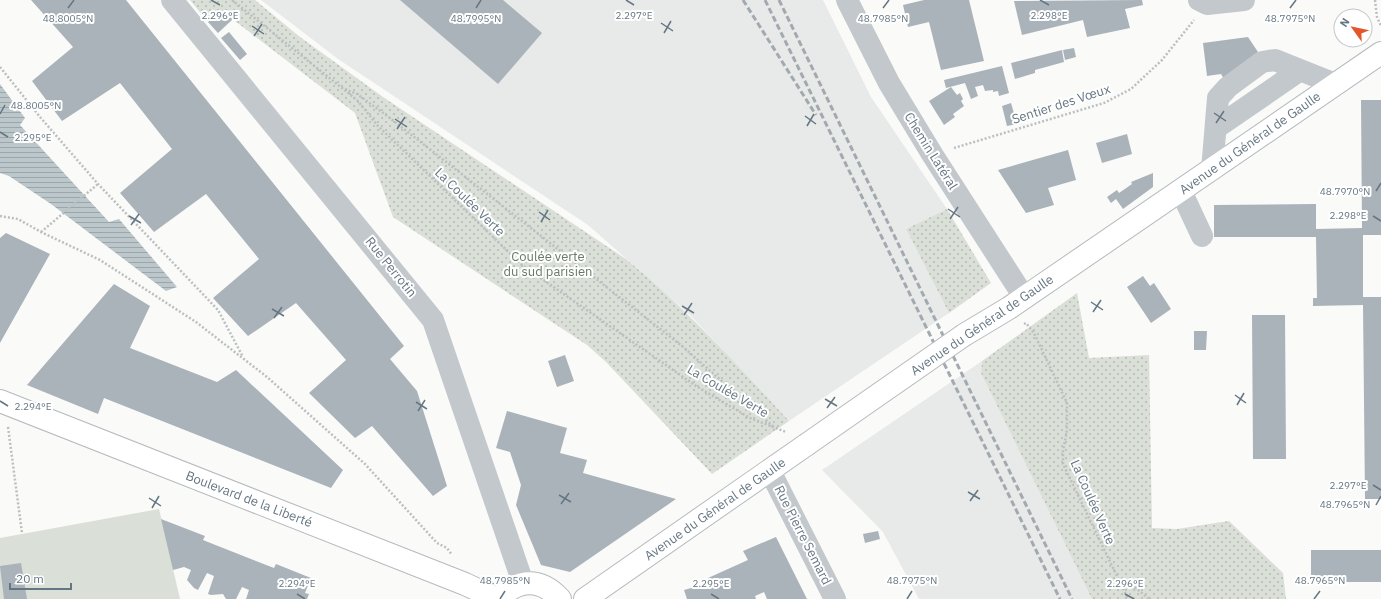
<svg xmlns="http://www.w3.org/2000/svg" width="1381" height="599" font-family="'IBM Plex Sans',sans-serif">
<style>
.built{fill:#e8e9e9}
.grass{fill:url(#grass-dots)}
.pitch{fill:#dadfd7}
.water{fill:url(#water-rules)}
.building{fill:#aab3b9}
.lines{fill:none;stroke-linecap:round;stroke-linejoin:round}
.major-casing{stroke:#b5babe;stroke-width:24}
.path{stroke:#bbbfc2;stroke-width:2.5;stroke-dasharray:2 2;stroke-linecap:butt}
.minor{stroke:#c3c8cc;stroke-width:22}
.major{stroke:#fff;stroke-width:22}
.rail{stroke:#a2aab0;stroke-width:3;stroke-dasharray:6 3;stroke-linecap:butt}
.major-bridge-casing{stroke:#b5babe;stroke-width:24;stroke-linecap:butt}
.major-bridge{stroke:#fff;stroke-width:22}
.ticks{fill:none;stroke:#657683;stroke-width:1.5}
.labels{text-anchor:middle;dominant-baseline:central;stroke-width:4;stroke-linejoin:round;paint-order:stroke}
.street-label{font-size:13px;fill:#657683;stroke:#fff}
.park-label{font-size:13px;fill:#687a64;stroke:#fff}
.ticks-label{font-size:10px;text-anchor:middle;fill:#657683;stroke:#fff;stroke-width:4;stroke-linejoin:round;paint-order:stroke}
</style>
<defs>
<pattern id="grass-dots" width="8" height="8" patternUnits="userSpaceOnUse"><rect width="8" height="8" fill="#dadfd7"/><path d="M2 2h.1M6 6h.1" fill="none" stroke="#b4b9b4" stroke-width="1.8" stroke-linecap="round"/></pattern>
<pattern id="water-rules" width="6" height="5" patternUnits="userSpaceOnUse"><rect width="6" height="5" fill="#bbc7cb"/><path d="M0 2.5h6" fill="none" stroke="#9ca6aa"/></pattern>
</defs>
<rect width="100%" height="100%" fill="#fafaf8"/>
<!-- built -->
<path class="built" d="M261 0H823L871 97 947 209 906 229 949 313 789 421 690 315 588 225 338 59Z
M982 361 981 373 1092 599H919L883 532 822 470Z"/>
<!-- grass -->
<path class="grass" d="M190 0H255L300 37 383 97 626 259C686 308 737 365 789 421L712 474 606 362 587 345 393 217 355 113 222 11 208 22Z
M947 209 991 283 949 313 906 229Z
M1077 293 1089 358 1149 355 1152 528 1177 529 1229 521 1283 573 1286 599H1092L981 373 982 361Z"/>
<!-- pitch -->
<path class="pitch" d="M159 509 180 599H0V538Z"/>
<!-- water -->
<path class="water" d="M0 84 25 118 20 125 109 222 119 219 177 287 166 291 51 204 9 176 0 173Z"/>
<!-- building -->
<path class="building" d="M31 0H126L404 346 390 359 417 391 447 486 433 496 372 426 355 438 309 393 346 360 296 303 248 336 213 298 259 259 206 194 154 232 120 193 172 149 120 83 62 121 32 81 73 47Z
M400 0H503L542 33 498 84Z
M924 0H969L984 61 941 70 929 22 908 27 903 5Z
M1142 0 1143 5 1125 9 1130 28 1087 37 1083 20 1022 35 1014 1Z
M222 11 233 19 218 33 208 22Z
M229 32 247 54 240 60 221 38Z
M1248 37 1258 52 1224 79 1221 74 1207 76 1203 43Z
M1074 48 1076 57 1065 60 1063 50Z
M1062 50 1064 62 1035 70V73L1015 79 1011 63Z
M1002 66 1009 93 999 96 998 91 993 92V90L985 91 983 85 975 87 978 96 971 99 965 83 946 88 944 80Z
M951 87 957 95 960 93 963 99 961 101 964 106 953 114 955 117 944 125 929 101Z
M1361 100H1381V235H1363V297H1381V499H1365L1363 305 1313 306V298H1317L1316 237H1214V205L1316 204V229L1362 228Z
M1011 103 1017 124 1007 126 1002 106Z
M1127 134 1132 154 1102 163 1096 143Z
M1068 150 1076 180 1048 188 1054 205 1026 213 998 170Z
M1153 173V187L1123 209 1116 199 1111 203 1107 197 1117 190 1119 193 1132 184 1131 182Z
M6 233 50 254 0 343V238Z
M1143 276 1150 286 1154 283 1171 309 1151 323 1127 287Z
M114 284 150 306 130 348 217 382 236 370 343 470 331 488 104 398 98 414 27 385Z
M1252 315H1285L1286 459H1253Z
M1194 331H1207L1206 350H1194Z
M565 355 574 381 557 387 548 361Z
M507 411 567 428 560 453 587 460 583 473 676 499 570 572 541 565 516 505 521 485 510 452 496 448Z
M161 519 205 536 203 540 213 544 274 568 276 564 311 578 305 593 309 594 307 599H246L249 590 242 587 236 599H226L223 594 211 595 208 594 214 576 207 573 198 590 194 588 187 580 191 570 184 567 173 570Z
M878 531 880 539 865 543 863 534Z
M776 537 807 599H767L764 592 755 596 756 599H687L684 590 709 583 708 578 748 560 743 551Z
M1311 550H1381V582H1311Z
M21 563 27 599H4L0 566Z"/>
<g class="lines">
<!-- major casing -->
<g class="major-casing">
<path id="major" d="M964 335 1009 308 1381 53
M0 401 465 584 497 599
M499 599C518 578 541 578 560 599
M585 599 806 445"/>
</g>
<!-- path -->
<path class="path" d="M232 0 357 100 378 126 522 265 696 386 750 418 786 432
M1375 0 1377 17 1381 26
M0 67 40 117 98 184 218 310 243 357
M345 89 357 94 386 115 682 346 774 427
M954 148 1104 103 1131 89 1162 60 1194 20
M0 216 18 219 41 232 100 260 196 322 267 377 365 464 437 543 447 548 452 555
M41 232 98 184
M1024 324 1026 323 1034 333 1067 403V430L1063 451V464L1128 599
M8 427 22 533
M1120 583 1131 584 1149 599"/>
<!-- minor -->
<path class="minor" d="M172 0 433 320 523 583
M847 0 889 83 932 154 1024 297
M1199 0 1207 4 1244 0
M1216 128 1299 71
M1212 170 1218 98 1228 87 1262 62 1275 60 1335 84
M1181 191 1202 236
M770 471 835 599"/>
<!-- major -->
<use href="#major" class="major"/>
<!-- rail -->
<path class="rail" d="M743 0 816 115
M765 0 1060 599
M779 0 1072 599"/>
<!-- major-bridge casing -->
<g class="major-bridge-casing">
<path id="major-bridge" d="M806 445 964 335"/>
</g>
<!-- major-bridge -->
<use href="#major-bridge" class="major-bridge"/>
</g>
<!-- ticks -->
<path class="ticks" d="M211 0 220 5M626 0 634 5M1040 0 1049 5M68 8 74 0M476 8 481 0M883 8 889 0M1290 8 1296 0M661 23 673 31M252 26 264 34M664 33 671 21M254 36 262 24M1214 113 1226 121M0 114 5 105M805 116 816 124M395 119 407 127M1216 123 1224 111M807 126 814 114M397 129 405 117M0 132 8 137M1376 191 1381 183M948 209 960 217M539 212 550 220M129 216 141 223M1373 216 1381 221M950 219 958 207M541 222 548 210M131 225 139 214M1091 302 1103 310M682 306 694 313M272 309 284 316M1093 312 1101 300M684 315 692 303M274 318 282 307M1235 395 1246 403M825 399 837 406M0 401 8 406M416 402 427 409M1237 405 1244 393M827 408 835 397M418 411 425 400M1373 485 1381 490M968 492 980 499M559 495 571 502M149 498 161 506M970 501 978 490M561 504 569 493M1376 505 1381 496M152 508 159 496M297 594 305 599M711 594 719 599M1125 594 1134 599M500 599 505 591M907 599 912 591M1314 599 1320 591"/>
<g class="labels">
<!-- street labels -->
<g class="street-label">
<text transform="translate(1061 104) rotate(-18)">Sentier des Vœux</text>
<text transform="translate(1250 143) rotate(-35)">Avenue du Général de Gaulle</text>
<text transform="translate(931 151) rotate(58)">Chemin Latéral</text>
<text transform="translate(470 202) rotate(44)">La Coulée Verte</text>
<text transform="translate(391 267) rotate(51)">Rue Perrotin</text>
<text transform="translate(982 325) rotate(-34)">Avenue du Général de Gaulle</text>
<text transform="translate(728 391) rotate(30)">La Coulée Verte</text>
<text transform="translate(249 499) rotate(21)">Boulevard de la Liberté</text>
<text transform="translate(1093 502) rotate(66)">La Coulée Verte</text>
<text transform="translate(715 509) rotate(-35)">Avenue du Général de Gaulle</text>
<text transform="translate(803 535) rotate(63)">Rue Pierre Semard</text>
</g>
<!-- park labels -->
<g class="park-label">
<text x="548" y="256">Coulée verte<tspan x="548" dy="15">du sud parisien</tspan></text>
</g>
</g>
<g class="ticks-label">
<text x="1049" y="19">2.298°E</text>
<text x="220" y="19">2.296°E</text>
<text x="634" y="19">2.297°E</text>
<text x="1290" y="22">48.7975°N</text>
<text x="68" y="22">48.8005°N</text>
<text x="476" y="22">48.7995°N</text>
<text x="883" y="22">48.7985°N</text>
<text x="36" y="109">48.8005°N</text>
<text x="33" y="141">2.295°E</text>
<text x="1345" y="195">48.7970°N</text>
<text x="1348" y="219">2.298°E</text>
<text x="33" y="410">2.294°E</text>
<text x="1348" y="489">2.297°E</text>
<text x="1345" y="508">48.7965°N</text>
<text x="505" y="584">48.7985°N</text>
<text x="912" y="584">48.7975°N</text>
<text x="1320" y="584">48.7965°N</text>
<text x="297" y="587">2.294°E</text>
<text x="711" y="587">2.295°E</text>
<text x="1125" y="587">2.296°E</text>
</g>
<!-- north arrow -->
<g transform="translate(1353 28) rotate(303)"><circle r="19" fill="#ffffff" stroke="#c1c8cd"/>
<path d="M0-3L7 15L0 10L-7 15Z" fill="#e4572e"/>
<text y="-6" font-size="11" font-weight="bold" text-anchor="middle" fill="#657683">N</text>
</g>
<!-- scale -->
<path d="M10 583v6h61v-6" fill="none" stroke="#657683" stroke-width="2"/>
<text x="16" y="583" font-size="12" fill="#657683" stroke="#ffffff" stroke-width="3" paint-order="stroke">20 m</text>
</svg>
